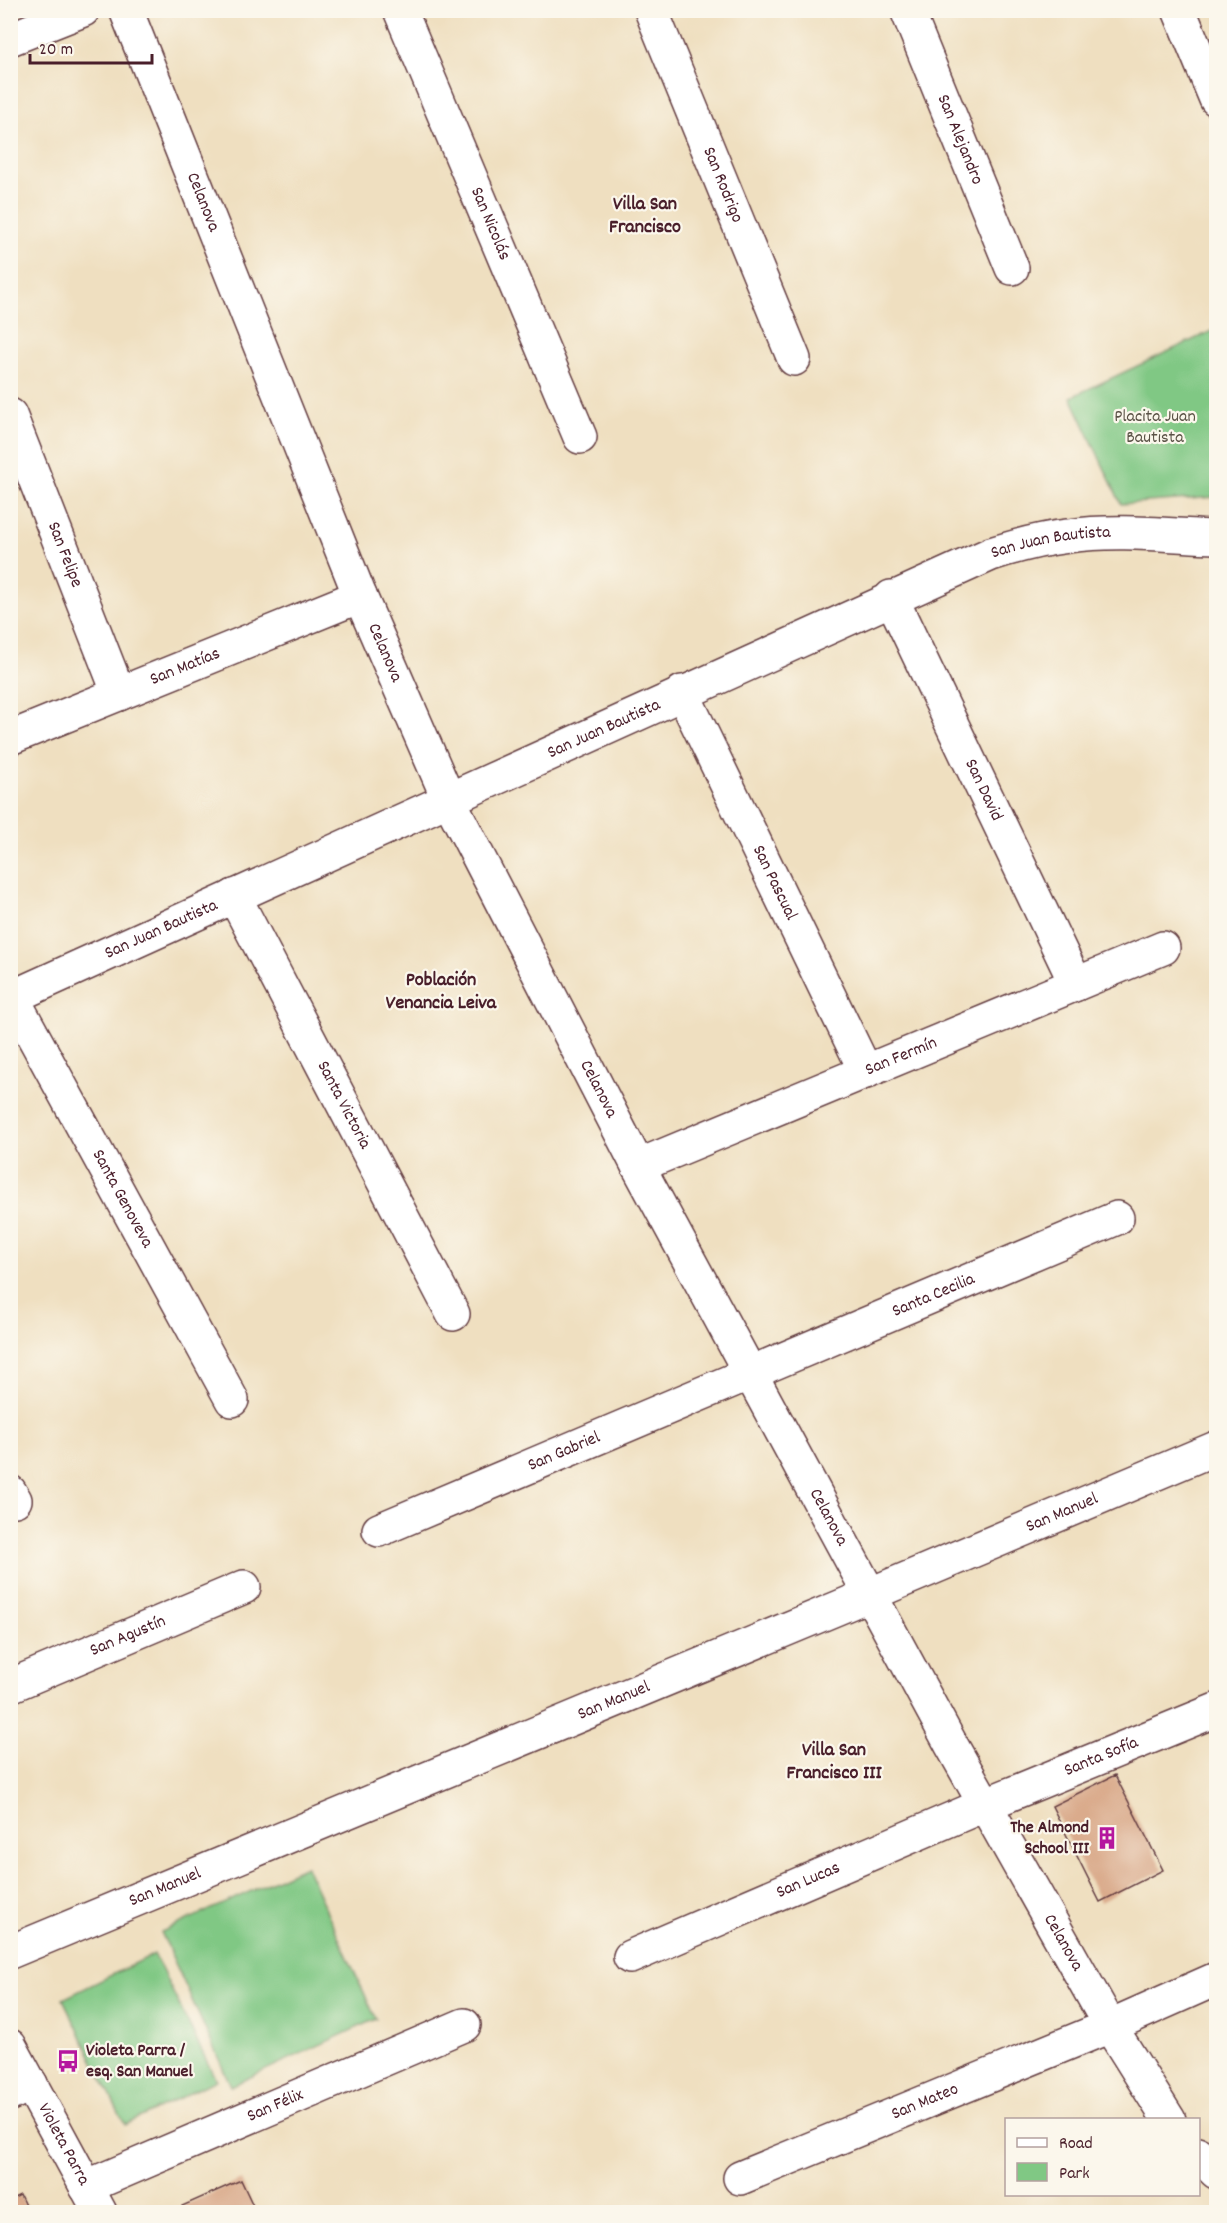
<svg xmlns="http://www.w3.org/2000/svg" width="1227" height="2223" font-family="Dekko,sans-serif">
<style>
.green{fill:#80c884;stroke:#657458;stroke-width:1.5}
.building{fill:#daab8c}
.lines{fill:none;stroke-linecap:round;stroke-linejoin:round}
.minor-casing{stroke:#633c41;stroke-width:36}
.tertiary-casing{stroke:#633c41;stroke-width:36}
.secondary-casing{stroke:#633c41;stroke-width:36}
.minor{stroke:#fff;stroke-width:33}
.tertiary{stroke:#fff;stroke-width:33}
.secondary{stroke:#fff;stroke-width:33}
.labels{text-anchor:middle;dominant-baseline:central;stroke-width:4.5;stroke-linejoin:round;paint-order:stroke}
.street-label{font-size:18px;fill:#4a1f2b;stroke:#fbf7ec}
.park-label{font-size:18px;fill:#5a5246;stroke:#fbf7ec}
.poi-label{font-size:18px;font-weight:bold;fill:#4a1f2b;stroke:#fbf7ec;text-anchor:end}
.neighbourhood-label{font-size:20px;font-weight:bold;fill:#4a1f2b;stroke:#fbf7ec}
</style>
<rect width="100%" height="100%" fill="#fbf7ec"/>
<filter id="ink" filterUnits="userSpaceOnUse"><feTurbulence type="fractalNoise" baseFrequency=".0167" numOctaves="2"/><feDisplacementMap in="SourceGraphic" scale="12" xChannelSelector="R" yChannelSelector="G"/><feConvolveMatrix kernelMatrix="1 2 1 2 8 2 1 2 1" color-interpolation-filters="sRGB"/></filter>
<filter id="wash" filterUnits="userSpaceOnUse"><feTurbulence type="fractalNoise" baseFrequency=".008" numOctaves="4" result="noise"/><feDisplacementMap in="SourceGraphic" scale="24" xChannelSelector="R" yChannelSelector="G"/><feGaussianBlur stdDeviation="1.35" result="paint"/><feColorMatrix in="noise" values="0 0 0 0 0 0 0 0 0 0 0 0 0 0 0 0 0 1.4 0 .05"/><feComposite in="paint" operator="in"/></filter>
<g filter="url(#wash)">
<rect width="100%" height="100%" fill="#efdfc0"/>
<!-- green -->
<path class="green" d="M1216 329V497L1121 504 1071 397Z
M306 1866 376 2019 231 2086 161 1932Z
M154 1954 216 2080 125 2125 63 1999Z"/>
<g id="blocks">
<!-- building -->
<path class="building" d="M1115 1775 1163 1870 1100 1902 1052 1806Z
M241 2180 256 2212H185L182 2206Z
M20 2195 28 2212H10V2200Z"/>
</g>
</g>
<g filter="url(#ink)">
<use href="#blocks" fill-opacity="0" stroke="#633c41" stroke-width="1.5"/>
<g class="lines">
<!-- minor casing -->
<g class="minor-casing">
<g id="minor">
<path id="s1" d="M126 10 360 596 448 798 638 1166 952 1746 1110 2026 1169 2120"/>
<path id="s2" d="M400 10 580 437"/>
<path id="s3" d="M651 10 794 359"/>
<path id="s4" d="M907 10 1012 268"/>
<path d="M1179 10 1216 99"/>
<path id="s5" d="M10 415 119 694"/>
<path id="s6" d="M891 597 1076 984"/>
<path id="s7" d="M682 692 866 1072"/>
<path id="s8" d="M10 738 360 596"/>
<path id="s9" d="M234 896 453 1314"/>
<path id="s10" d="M12 997 232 1400"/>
<path id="s11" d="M10 998 991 554C1016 546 1041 539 1068 536 1116 529 1167 535 1216 537"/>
<path id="s12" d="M638 1166 1163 948"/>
<path d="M10 1492 15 1500"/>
<path id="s13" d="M379 1530 1117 1218"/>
<path id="s14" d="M10 1686 244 1587"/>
<path id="s15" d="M10 1952 840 1607 1216 1448"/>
<path id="s16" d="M630 1957 984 1805 1216 1710"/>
<path d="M10 2094 31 2084"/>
<path d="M1198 2154 1216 2172"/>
<path id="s17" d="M740 2178 1110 2026 1216 1979"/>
<path id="s18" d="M86 2187 464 2025"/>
</g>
</g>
<!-- tertiary casing -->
<g class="tertiary-casing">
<g id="tertiary">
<path id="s19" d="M10 2046 100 2212"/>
</g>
</g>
<!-- secondary casing -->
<g class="secondary-casing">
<path id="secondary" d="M10 39 83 10"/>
</g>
<!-- minor -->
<use href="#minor" class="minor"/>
<!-- tertiary -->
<use href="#tertiary" class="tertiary"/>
<!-- secondary -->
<use href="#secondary" class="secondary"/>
</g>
</g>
<!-- icons -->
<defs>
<g id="building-bare" transform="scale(1.8)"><path d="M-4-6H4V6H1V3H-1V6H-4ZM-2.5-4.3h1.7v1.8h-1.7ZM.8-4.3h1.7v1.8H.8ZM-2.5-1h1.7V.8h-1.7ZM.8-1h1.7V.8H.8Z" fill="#b5179e" stroke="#fbf7ec" stroke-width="2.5" paint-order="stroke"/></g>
<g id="bus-bare" transform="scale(1.8)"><path d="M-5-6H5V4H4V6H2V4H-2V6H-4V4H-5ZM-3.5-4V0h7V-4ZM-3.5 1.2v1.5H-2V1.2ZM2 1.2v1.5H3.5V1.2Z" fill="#b5179e" stroke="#fbf7ec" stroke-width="2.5" paint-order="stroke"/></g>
</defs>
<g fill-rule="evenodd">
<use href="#building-bare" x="1107" y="1838"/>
<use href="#bus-bare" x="68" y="2061"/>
</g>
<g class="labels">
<!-- street labels -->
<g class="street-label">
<text stroke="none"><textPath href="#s4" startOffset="140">San Alejandro</textPath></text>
<text stroke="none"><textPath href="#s3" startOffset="189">San Rodrigo</textPath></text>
<text stroke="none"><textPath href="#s1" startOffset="207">Celanova</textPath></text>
<text stroke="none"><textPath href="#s2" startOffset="232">San Nicolás</textPath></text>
<text stroke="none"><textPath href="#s11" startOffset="1138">San Juan Bautista</textPath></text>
<text stroke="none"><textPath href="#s5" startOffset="150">San Felipe</textPath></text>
<text stroke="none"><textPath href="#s1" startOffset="693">Celanova</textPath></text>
<text stroke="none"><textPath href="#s8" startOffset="189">San Matías</textPath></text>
<text stroke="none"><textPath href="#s11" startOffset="652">San Juan Bautista</textPath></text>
<text stroke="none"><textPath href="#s6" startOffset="214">San David</textPath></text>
<text stroke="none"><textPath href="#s7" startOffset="212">San Pascual</textPath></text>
<text stroke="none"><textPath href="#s11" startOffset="166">San Juan Bautista</textPath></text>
<text stroke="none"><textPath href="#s12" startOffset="285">San Fermín</textPath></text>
<text stroke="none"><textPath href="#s1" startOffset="1179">Celanova</textPath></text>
<text stroke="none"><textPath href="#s9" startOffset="236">Santa Victoria</textPath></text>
<text stroke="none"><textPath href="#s10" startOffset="230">Santa Genoveva</textPath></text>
<text stroke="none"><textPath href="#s13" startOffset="602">Santa Cecilia</textPath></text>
<text stroke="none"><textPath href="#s13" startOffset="201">San Gabriel</textPath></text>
<text stroke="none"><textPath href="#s15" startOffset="1140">San Manuel</textPath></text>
<text stroke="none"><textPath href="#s1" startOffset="1665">Celanova</textPath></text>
<text stroke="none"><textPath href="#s14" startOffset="128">San Agustín</textPath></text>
<text stroke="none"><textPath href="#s15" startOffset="654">San Manuel</textPath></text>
<text stroke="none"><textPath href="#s16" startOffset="512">Santa Sofía</textPath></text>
<text stroke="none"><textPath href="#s16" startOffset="194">San Lucas</textPath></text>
<text stroke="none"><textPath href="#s15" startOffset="168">San Manuel</textPath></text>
<text stroke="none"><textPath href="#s1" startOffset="2151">Celanova</textPath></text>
<text stroke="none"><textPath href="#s17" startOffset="200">San Mateo</textPath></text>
<text stroke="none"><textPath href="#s18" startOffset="206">San Félix</textPath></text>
<text stroke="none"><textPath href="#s19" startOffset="112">Violeta Parra</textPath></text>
</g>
<!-- park labels -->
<g class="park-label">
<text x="1155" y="417">Placita Juan<tspan x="1155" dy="21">Bautista</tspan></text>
</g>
<!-- poi labels -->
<g class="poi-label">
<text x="1089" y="1828">The Almond<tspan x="1089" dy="21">School III</tspan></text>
<text x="86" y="2051" text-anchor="start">Violeta Parra /<tspan x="86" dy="21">esq. San Manuel</tspan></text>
</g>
<!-- neighbourhood labels -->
<g class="neighbourhood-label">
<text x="645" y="205">Villa San<tspan x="645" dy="23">Francisco</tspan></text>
<text x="441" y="981">Población<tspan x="441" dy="23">Venancia Leiva</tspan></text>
<text x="834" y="1751">Villa San<tspan x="834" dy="23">Francisco III</tspan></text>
</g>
</g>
<!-- margin -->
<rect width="1227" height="2223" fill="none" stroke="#fbf7ec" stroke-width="36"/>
<!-- legend -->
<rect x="1005" y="2118" width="195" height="78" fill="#fbf7ec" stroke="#b4a19f" stroke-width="1.5"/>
<rect x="1017" y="2138" width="30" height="9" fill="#ffffff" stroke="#b4a19f" stroke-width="1.5"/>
<text x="1059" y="2148" font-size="18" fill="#4a1f2b">Road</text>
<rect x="1017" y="2163" width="30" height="18" fill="#80c884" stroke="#b4a19f" stroke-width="1.5"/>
<text x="1059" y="2178" font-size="18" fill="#4a1f2b">Park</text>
<!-- scale -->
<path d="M30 54v9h122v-9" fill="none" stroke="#4a1f2b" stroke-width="3"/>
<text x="39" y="54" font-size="18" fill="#4a1f2b" stroke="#fbf7ec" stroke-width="4.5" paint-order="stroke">20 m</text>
</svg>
